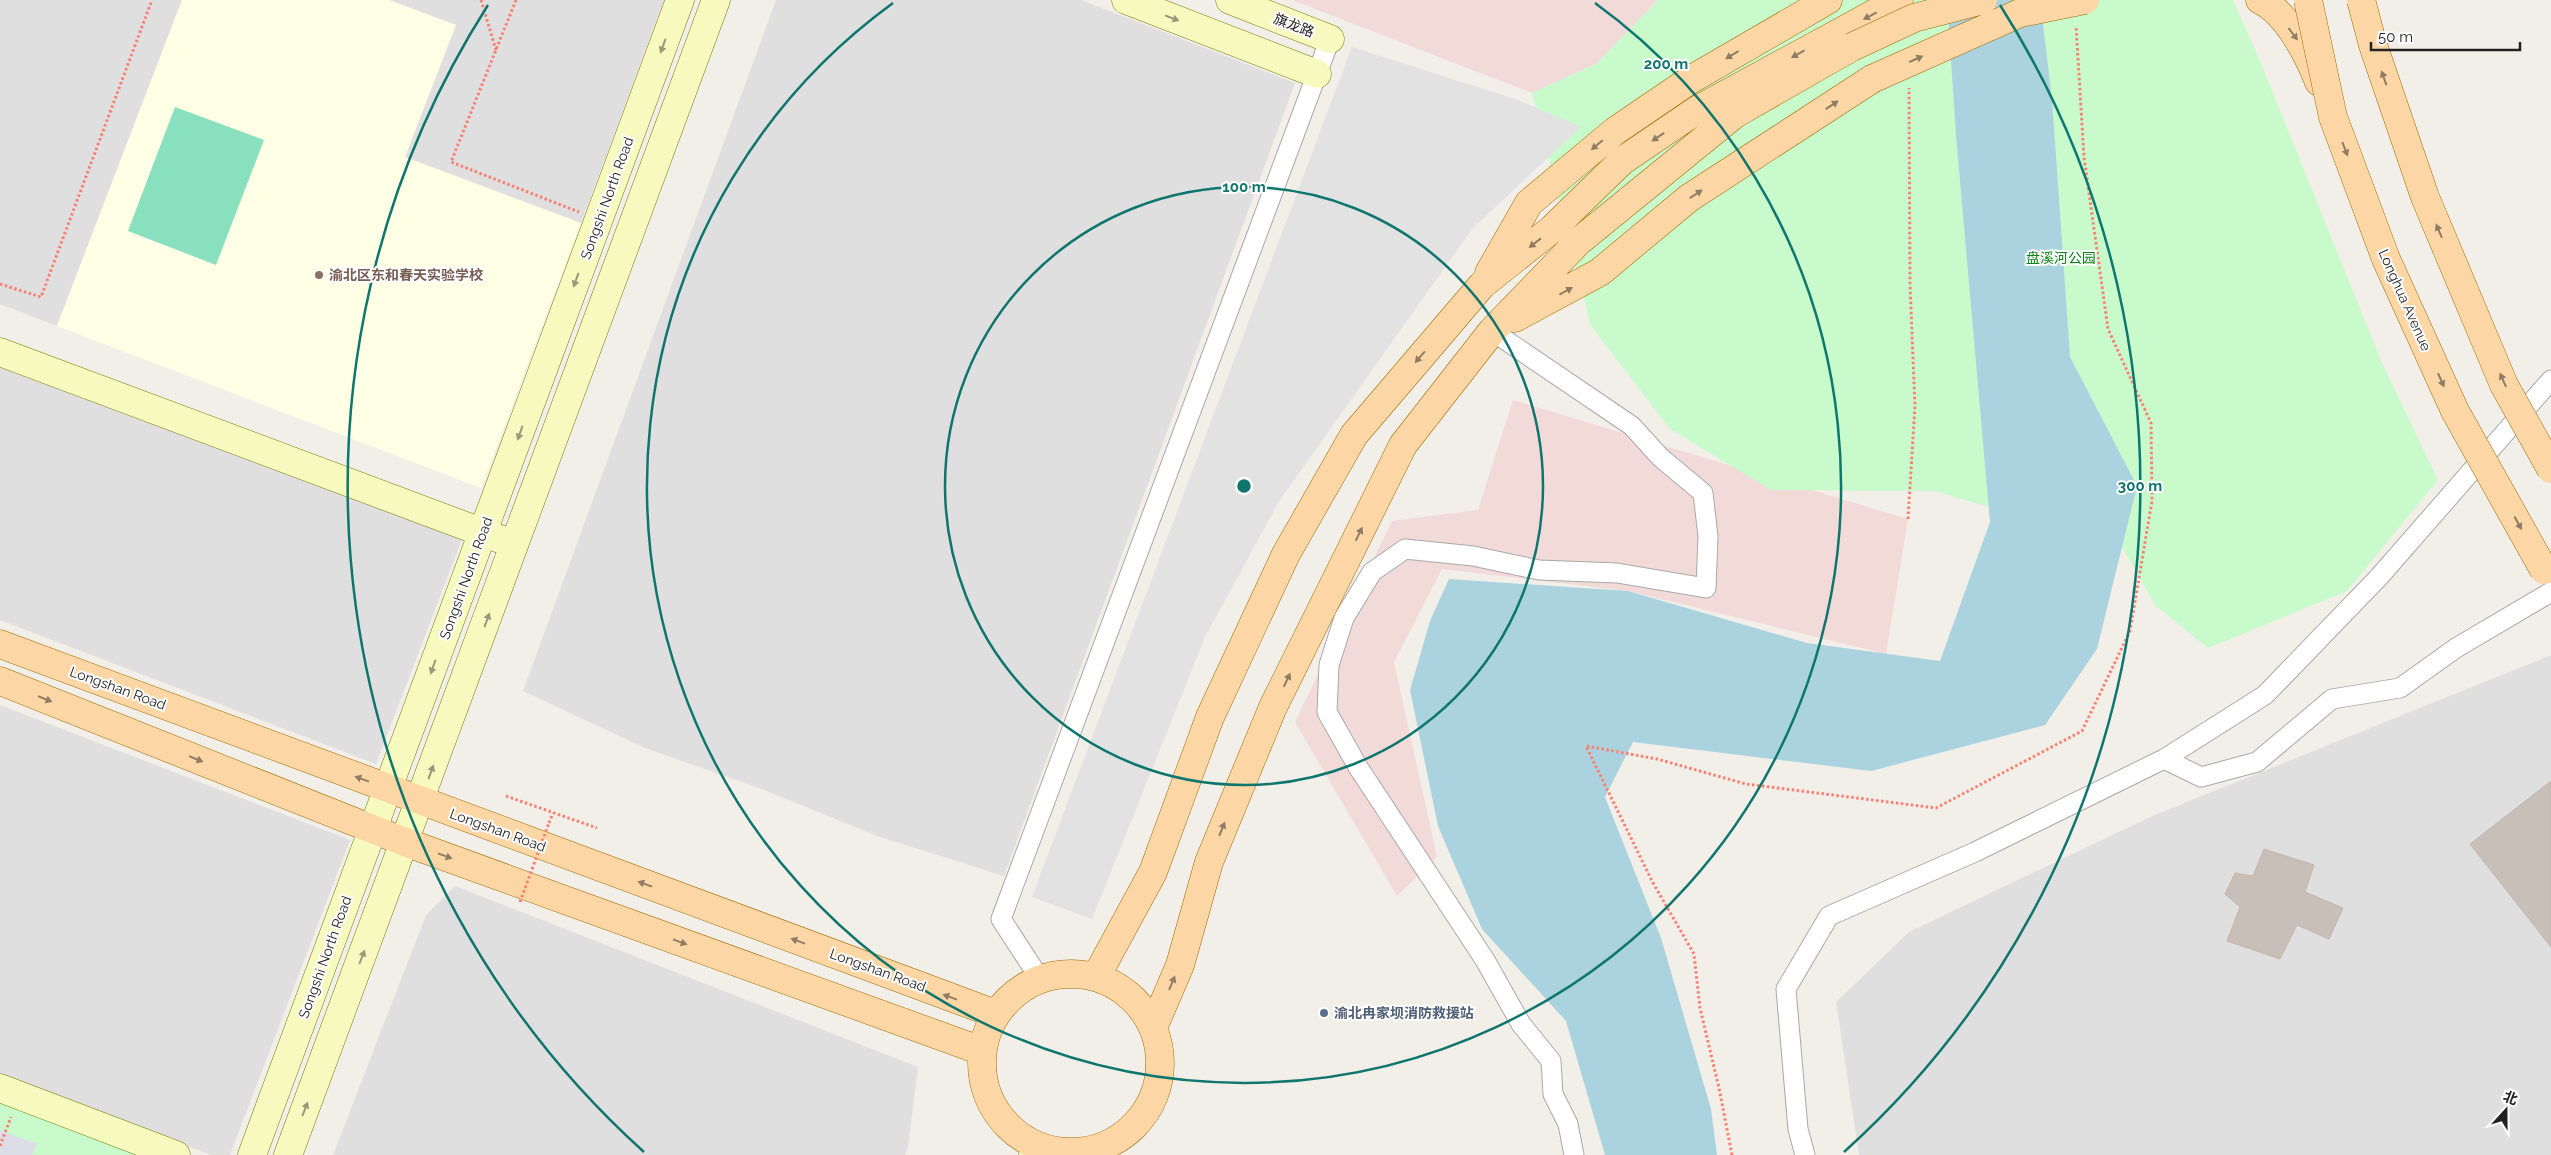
<svg xmlns="http://www.w3.org/2000/svg" width="2551" height="1155" font-family="Raleway,'Noto Sans SC',sans-serif">
<style>
.residential{fill:#e0dfdf}
.commercial{fill:#f2dad9}
.education{fill:#ffffe5}
.park{fill:#c8facc}
.pitch{fill:#88e0be}
.parking{fill:#e2e2e2}
.plaza{fill:#dddde8}
.water{fill:#aad3df}
.building{fill:#c7bfb8;stroke:#c4b6ab}
.lines{fill:none;stroke-linecap:round;stroke-linejoin:round}
.street-casing{stroke:#a9a9a9;stroke-width:21}
.secondary-casing{stroke:#707d05;stroke-width:29}
.primary-casing{stroke:#a06b00;stroke-width:29}
.path{stroke:#fa8072;stroke-width:3;stroke-dasharray:2.5 2.5;stroke-linecap:butt}
.street{stroke:#fff;stroke-width:19}
.secondary{stroke:#f7fabf;stroke-width:28}
.primary{stroke:#fcd6a4;stroke-width:28}
.primary-bridge-casing{stroke:#a06b00;stroke-width:29;stroke-linecap:butt}
.path-bridge{stroke:#fa8072;stroke-width:3;stroke-dasharray:2.5 2.5;stroke-linecap:butt}
.primary-bridge{stroke:#fcd6a4;stroke-width:28}
.oneway{fill:#8f7c63}
.oneway2{fill:#979978}
.ring{fill:none;stroke:#0f766e;stroke-width:2.5}
.education-dot{fill:#8d6e63;stroke:#fff;stroke-width:2}
.service-dot{fill:#5c6f8a;stroke:#fff;stroke-width:2}
.labels{text-anchor:middle;dominant-baseline:central;stroke-width:4;stroke-linejoin:round;paint-order:stroke}
.street-label{font-size:14px;fill:#222;stroke:#fff}
.park-label{font-size:14px;fill:#0c8416;stroke:#fff}
.education-label{font-size:14px;font-weight:bold;fill:#785e54;stroke:#fff;text-anchor:start}
.service-label{font-size:14px;font-weight:bold;fill:#4e5e75;stroke:#fff;text-anchor:start}
.centre{fill:#0f766e;stroke:#fff;stroke-width:2.5}
.ring-label{font-size:15px;text-anchor:middle;font-weight:bold;fill:#0f766e;stroke:#fff;stroke-width:4;stroke-linejoin:round;paint-order:stroke}
</style>
<rect width="100%" height="100%" fill="#f2efe9"/>
<!-- residential -->
<path class="residential" d="M0 0H182L57 326 0 304Z
M389 0H664L581 223 405 157 455 25Z
M776 0H1081L1295 83 1004 876 877 836 762 789 645 748 523 691Z
M0 362 462 539 376 764 0 620Z
M2551 655V1155H1859L1836 1002 1909 932 2150 817Z
M0 705 350 840 230 1155H211L0 1075Z
M455 886 918 1067 908 1147 905 1155H333L426 915Z"/>
<!-- commercial -->
<path class="commercial" d="M1292 0H1658L1596 64 1532 93Z
M1513 400 1908 519 1886 654 1628 591 1442 569 1394 662 1437 857 1397 896 1295 722 1392 521 1478 510Z"/>
<!-- education -->
<path class="education" d="M182 0H389L456 25 405 157 581 223 481 488 57 326Z"/>
<!-- park -->
<path class="park" d="M1658 0H2233L2260 61 2382 363 2438 480 2347 591 2208 648 2155 605 2122 547 1935 491 1771 490 1670 429 1591 326 1532 93 1596 64Z
M0 1099 147 1155H0Z"/>
<!-- pitch -->
<path class="pitch" d="M175 107 264 140 216 265 128 231Z"/>
<!-- parking -->
<path class="parking" d="M1352 47 1518 100 1581 127 1472 229 1280 500 1205 637 1092 919 1032 897Z"/>
<!-- plaza -->
<path class="plaza" d="M0 1130 37 1144 32 1155H0Z"/>
<!-- water -->
<path class="water" d="M1947 0H2040L2052 99 2070 357 2137 486 2097 649 2045 725 1871 771 1633 742 1605 797 1661 938 1711 1109 1717 1155H1605L1566 1021 1482 929 1438 826 1410 690 1430 621 1449 579 1628 591 1807 643 1940 661 1990 522 1956 135Z"/>
<!-- building -->
<path class="building" d="M2551 781V947L2470 844Z
M2264 849 2314 865 2305 892 2343 908 2329 939 2297 925 2280 959 2227 941 2240 907 2225 894 2235 873 2253 876Z"/>
<g class="lines">
<!-- street casing -->
<g class="street-casing">
<path id="street" d="M1492 331 1632 426 1660 457 1703 493 1708 536 1706 588 1617 573 1539 570 1473 556 1405 549 1372 572 1344 618 1329 665 1327 712 1358 767 1485 960 1521 1024 1551 1061 1553 1094 1568 1124 1574 1155
M2164 759 2201 777 2257 762 2332 699 2400 688 2456 648 2551 592
M1040 979 1001 919 1330 39
M1805 1155 1798 1129 1786 989 1829 916 1975 852 2164 759 2265 695 2379 577 2551 380"/>
</g>
<!-- secondary casing -->
<g class="secondary-casing">
<path id="secondary" d="M1126 0 1317 74
M1230 0 1330 39
M0 352 500 539
M0 1088 176 1155
M252 1155 680 0
M288 1155 716 0
M1033 1155 1041 1148"/>
</g>
<!-- primary casing -->
<g class="primary-casing">
<path id="primary" d="M2260 0C2287 13 2308 54 2319 82
M1489 273 1529 203 1615 131 1690 80 1828 0
M1515 318 1600 272 1689 198 1872 79
M0 644 996 1014
M0 681 405 842 982 1051
M982 1063a89 89 0 1 1 178 0a89 89 0 1 1-178 0Z
M1096 977 1153 872 1210 717 1286 554 1354 435 1482 285 1552 229 1622 161 1697 110 1899 0
M1153 1028 1180 965 1209 862 1273 707 1403 445 1492 331 1578 242 1735 114 1852 47"/>
</g>
<!-- path -->
<path class="path" d="M481 0 496 50
M516 0 451 162 579 212
M0 284 41 297 152 0
M1908 519 1915 406 1910 285 1909 88
M506 796 597 828
M549 823 553 813
M0 1146 11 1117
M1732 1155 1719 1088 1700 1008 1694 954 1652 881 1586 746 1657 759 1746 784 1936 808 2082 731 2130 631 2152 501 2151 423 2108 329 2084 157 2076 26"/>
<!-- street -->
<use href="#street" class="street"/>
<!-- secondary -->
<use href="#secondary" class="secondary"/>
<!-- primary -->
<use href="#primary" class="primary"/>
<!-- primary-bridge casing -->
<g class="primary-bridge-casing">
<path id="primary-bridge" d="M2308 0 2333 117 2386 259 2455 411 2544 570
M2361 0 2373 45 2425 197 2504 385 2551 469
M1852 47 1914 18 1983 0
M1872 79 2020 13 2085 0"/>
</g>
<!-- path-bridge -->
<path class="path-bridge" d="M520 902 549 823"/>
<!-- primary-bridge -->
<use href="#primary-bridge" class="primary-bridge"/>
</g>
<!-- one-way arrows -->
<defs><path id="oneway-solid" d="M-6-.8H1V-3.2L6.5 0L1 3.2V.8H-6Z" transform="scale(1.25)"/></defs>
<g class="oneway">
<use href="#oneway-solid" transform="translate(1870 16) rotate(152)"/>
<use href="#oneway-solid" transform="translate(2293 34) rotate(53)"/>
<use href="#oneway-solid" transform="translate(1798 54) rotate(151)"/>
<use href="#oneway-solid" transform="translate(1732 55) rotate(149)"/>
<use href="#oneway-solid" transform="translate(1916 59) rotate(-24)"/>
<use href="#oneway-solid" transform="translate(2384 78) rotate(-109)"/>
<use href="#oneway-solid" transform="translate(1832 105) rotate(-33)"/>
<use href="#oneway-solid" transform="translate(1658 137) rotate(146)"/>
<use href="#oneway-solid" transform="translate(1597 145) rotate(140)"/>
<use href="#oneway-solid" transform="translate(2345 149) rotate(69)"/>
<use href="#oneway-solid" transform="translate(1696 194) rotate(-33)"/>
<use href="#oneway-solid" transform="translate(2439 231) rotate(-113)"/>
<use href="#oneway-solid" transform="translate(1535 243) rotate(142)"/>
<use href="#oneway-solid" transform="translate(1566 291) rotate(-29)"/>
<use href="#oneway-solid" transform="translate(1420 357) rotate(131)"/>
<use href="#oneway-solid" transform="translate(2441 380) rotate(66)"/>
<use href="#oneway-solid" transform="translate(2503 380) rotate(-114)"/>
<use href="#oneway-solid" transform="translate(2518 523) rotate(61)"/>
<use href="#oneway-solid" transform="translate(1359 534) rotate(-64)"/>
<use href="#oneway-solid" transform="translate(1287 680) rotate(-64)"/>
<use href="#oneway-solid" transform="translate(45 699) rotate(22)"/>
<use href="#oneway-solid" transform="translate(196 759) rotate(22)"/>
<use href="#oneway-solid" transform="translate(362 779) rotate(-160)"/>
<use href="#oneway-solid" transform="translate(1222 829) rotate(-68)"/>
<use href="#oneway-solid" transform="translate(445 856) rotate(20)"/>
<use href="#oneway-solid" transform="translate(645 884) rotate(-160)"/>
<use href="#oneway-solid" transform="translate(798 941) rotate(-160)"/>
<use href="#oneway-solid" transform="translate(680 942) rotate(20)"/>
<use href="#oneway-solid" transform="translate(1172 983) rotate(-67)"/>
<use href="#oneway-solid" transform="translate(950 997) rotate(-160)"/>
</g>
<g class="oneway2">
<use href="#oneway-solid" transform="translate(1172 18) rotate(21)"/>
<use href="#oneway-solid" transform="translate(663 46) rotate(110)"/>
<use href="#oneway-solid" transform="translate(576 280) rotate(110)"/>
<use href="#oneway-solid" transform="translate(520 433) rotate(110)"/>
<use href="#oneway-solid" transform="translate(487 620) rotate(-70)"/>
<use href="#oneway-solid" transform="translate(433 667) rotate(110)"/>
<use href="#oneway-solid" transform="translate(431 772) rotate(-70)"/>
<use href="#oneway-solid" transform="translate(362 957) rotate(-69)"/>
<use href="#oneway-solid" transform="translate(305 1109) rotate(-69)"/>
</g>
<!-- distance rings -->
<g class="ring">
<circle cx="1244" cy="486" r="299"/>
<path d="M1595 3A597 597 0 1 1 893 3"/>
<path d="M644 1152A896 896 0 0 1 488 5M2000 5A896 896 0 0 1 1844 1152"/>
</g>
<!-- markers -->
<circle class="education-dot" cx="319" cy="275" r="5"/>
<circle class="service-dot" cx="1324" cy="1013" r="5"/>
<g class="labels">
<!-- street labels -->
<g class="street-label">
<text transform="translate(1294 25) rotate(21)">旗龙路</text>
<text transform="translate(607 198) rotate(-70)">Songshi North Road</text>
<text transform="translate(2405 300) rotate(66)">Longhua Avenue</text>
<text transform="translate(466 578) rotate(-70)">Songshi North Road</text>
<text transform="translate(118 688) rotate(20)">Longshan Road</text>
<text transform="translate(498 830) rotate(20)">Longshan Road</text>
<text transform="translate(325 957) rotate(-70)">Songshi North Road</text>
<text transform="translate(878 970) rotate(20)">Longshan Road</text>
</g>
<!-- park labels -->
<g class="park-label">
<text x="2061" y="258">盘溪河公园</text>
</g>
<!-- education labels -->
<g class="education-label">
<text x="329" y="275">渝北区东和春天实验学校</text>
</g>
<!-- service labels -->
<g class="service-label">
<text x="1334" y="1013">渝北冉家坝消防救援站</text>
</g>
</g>
<circle cx="1244" cy="486" r="8" class="centre"/>
<g class="ring-label">
<text x="1666" y="69">200 m</text>
<text x="1244" y="192">100 m</text>
<text x="2140" y="491">300 m</text>
</g>
<!-- north arrow -->
<g transform="translate(2506 1110) rotate(21)" stroke="#ffffff" stroke-width="4" paint-order="stroke">
<path d="M0-4L9 19L0 12L-9 19Z" fill="#222222"/>
<text y="-8" font-size="14" font-weight="bold" text-anchor="middle" fill="#222222">北</text>
</g>
<!-- scale -->
<path d="M2371 42v8h149v-8" fill="none" stroke="#222222" stroke-width="2.5"/>
<text x="2378" y="42" font-size="15" fill="#222222" stroke="#ffffff" stroke-width="4" paint-order="stroke">50 m</text>
</svg>
